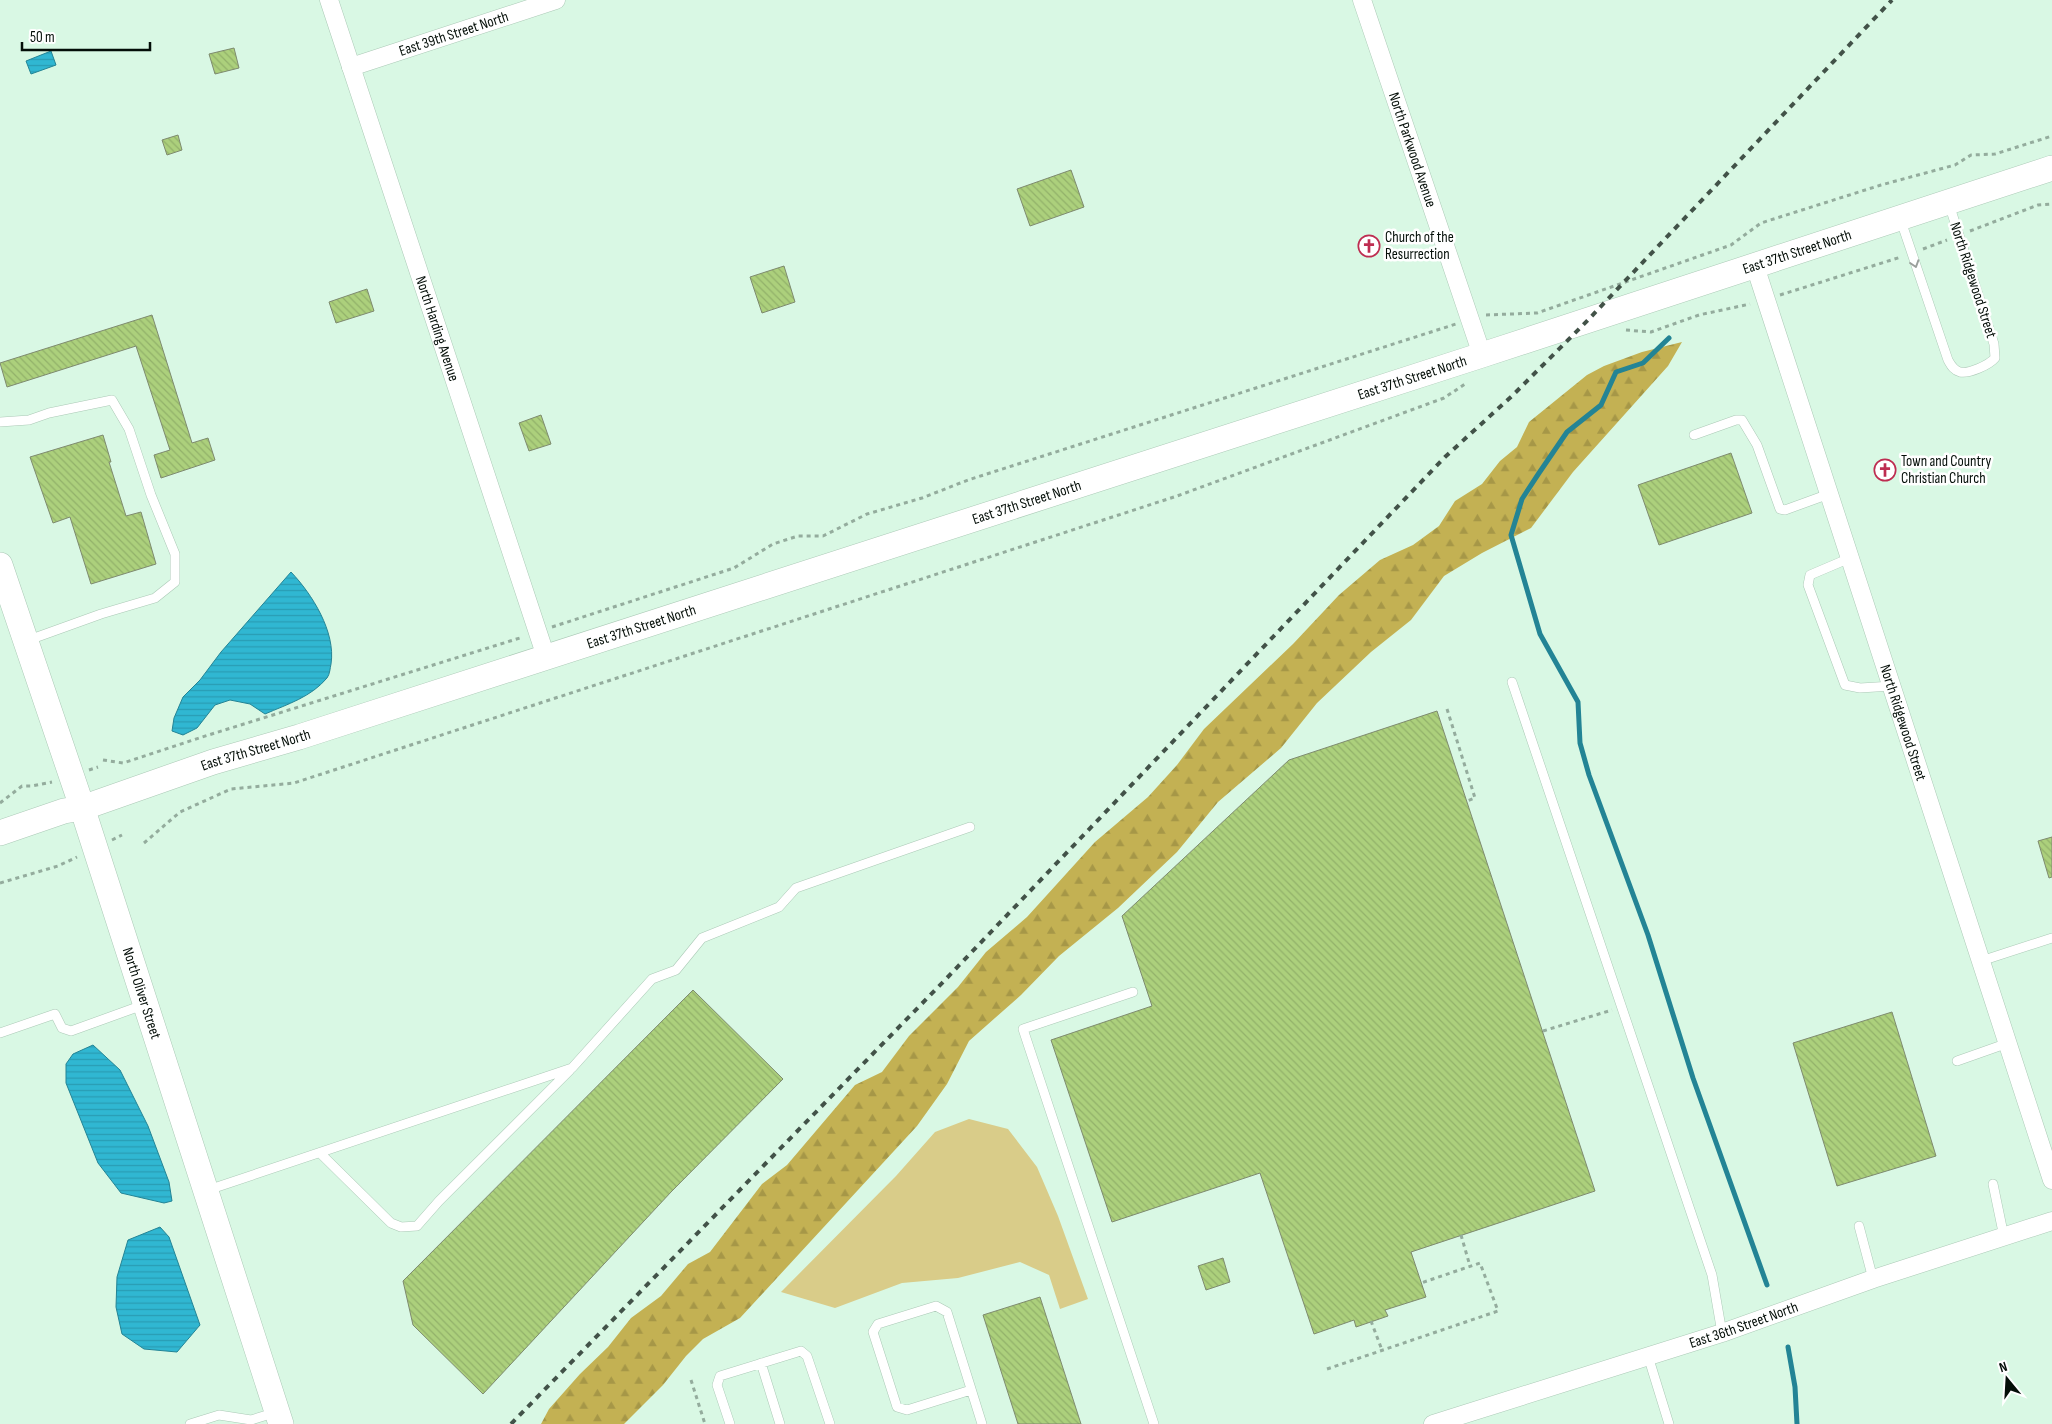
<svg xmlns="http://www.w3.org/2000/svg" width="2052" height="1424" font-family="'Sofia Sans Condensed',sans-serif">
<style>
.grass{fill:#d9cc89}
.forest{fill:url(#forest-firs)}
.water{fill:url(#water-rules);stroke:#238495}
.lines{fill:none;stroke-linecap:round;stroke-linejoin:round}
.stream{stroke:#238495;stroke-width:5}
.building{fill:url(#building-back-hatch);stroke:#7e8a6f}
.service-casing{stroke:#abc9b6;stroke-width:10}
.minor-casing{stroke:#abc9b6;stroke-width:19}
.secondary-casing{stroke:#abc9b6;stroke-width:26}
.path{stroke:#94ac9d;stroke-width:3;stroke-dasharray:4 4;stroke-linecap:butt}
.service{stroke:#fff;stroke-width:9}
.minor{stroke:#fff;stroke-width:18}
.secondary{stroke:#fff;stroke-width:25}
.rail{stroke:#425248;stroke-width:4;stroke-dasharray:6 6;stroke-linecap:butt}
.oneway{stroke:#9b9f9c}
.labels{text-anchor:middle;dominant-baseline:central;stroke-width:5;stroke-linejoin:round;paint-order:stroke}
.street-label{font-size:15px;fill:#040e08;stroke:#fff}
.poi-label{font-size:15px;fill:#040e08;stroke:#fff;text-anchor:start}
</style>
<defs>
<pattern id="forest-firs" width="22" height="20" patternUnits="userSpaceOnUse" patternTransform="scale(1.25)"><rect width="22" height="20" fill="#c3b153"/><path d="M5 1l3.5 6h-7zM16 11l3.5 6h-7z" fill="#a69747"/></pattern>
<pattern id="water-rules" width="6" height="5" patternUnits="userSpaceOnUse" patternTransform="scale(1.25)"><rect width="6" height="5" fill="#30b7d2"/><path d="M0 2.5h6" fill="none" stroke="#299cb3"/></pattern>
<pattern id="building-back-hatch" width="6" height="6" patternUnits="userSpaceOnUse" patternTransform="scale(1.25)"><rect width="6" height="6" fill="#acd07c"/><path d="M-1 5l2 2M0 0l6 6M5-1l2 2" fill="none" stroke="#92b16a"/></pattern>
</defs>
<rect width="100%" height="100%" fill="#d9f8e4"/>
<!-- grass -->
<path class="grass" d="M969 1119 1008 1129 1037 1167 1058 1216 1088 1299 1060 1309 1049 1275 1020 1262 958 1278 902 1283 835 1308 781 1292 896 1176 935 1132Z"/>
<!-- forest -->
<path class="forest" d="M1682 342 1668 366 1573 472 1531 528 1482 553 1444 576 1411 620 1371 652 1317 703 1281 748 1218 802 1177 852 1118 908 1059 956 1021 995 969 1041 947 1084 917 1126 740 1318 703 1339 686 1356 663 1385 624 1424H541L549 1409 580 1374 608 1347 631 1318 661 1296 688 1264 710 1252 762 1184 787 1165 855 1085 882 1072 909 1036 958 987 986 952 1027 917 1095 842 1148 797 1177 765 1204 729 1293 644 1339 595 1380 560 1413 545 1439 526 1455 501 1482 484 1500 461 1517 447 1529 422 1587 375 1604 366 1642 352Z"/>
<!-- water -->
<path class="water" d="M51 51 56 65 31 74 26 61Z
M291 572C312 594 336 632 331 664 330 668 330 674 327 678 311 697 288 704 265 714L250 704 230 700 215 705 197 728 183 735 172 731 174 718 183 697 200 680 221 652Z
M93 1045 120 1070 148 1126 169 1182 172 1201 164 1203 121 1193 98 1163 66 1083V1064L73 1054Z
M160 1227 169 1237 200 1325 177 1352 144 1349 122 1334 116 1307 117 1277 128 1240Z"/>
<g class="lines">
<!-- stream -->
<path class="stream" d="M1669 338 1643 363 1616 372 1601 405 1567 432 1539 473 1522 499 1511 535 1540 634 1578 702 1580 743 1589 775 1648 935 1693 1078 1767 1285
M1788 1347 1795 1387 1797 1424"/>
</g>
<!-- building -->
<path class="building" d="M234 48 239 68 215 74 209 54Z
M178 135 182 150 167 155 162 140Z
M1071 170 1084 207 1030 226 1017 189Z
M784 266 795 302 762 313 750 277Z
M367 289 374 311 336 323 329 302Z
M152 315 192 443 208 438 215 460 161 478 154 455 170 450 136 346 7 387 0 363Z
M541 415 551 444 529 451 519 423Z
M103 435 111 462H109L126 516 141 512 156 564 91 584 70 517 53 523 30 457Z
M1731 453 1752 513 1659 545 1638 485Z
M1437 711 1595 1191 1411 1252 1426 1297 1385 1310 1388 1316 1356 1327 1354 1320 1314 1334 1260 1173 1112 1222 1051 1040 1152 1006 1122 916 1289 760Z
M2052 837V877L2049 878 2038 841Z
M693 990 783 1079 671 1192 483 1394 413 1325 403 1281Z
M1892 1012 1936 1156 1837 1186 1793 1043Z
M1223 1258 1230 1282 1206 1290 1198 1266Z
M1040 1297 1081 1424H1018L983 1315Z"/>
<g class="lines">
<!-- service casing -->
<g class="service-casing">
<path id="service" d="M1900 218 1948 360C1951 365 1953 370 1960 372 1969 374 1989 365 1995 358L1994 344 1949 204
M0 422 29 420 49 413 112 400 129 429 151 495 175 554V582L155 598 101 614 26 641
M1694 435 1736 420H1742L1757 445 1780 509 1785 510 1829 494
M1850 558 1810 575 1808 585 1845 685 1860 688 1892 686
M1512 682 1712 1275 1722 1333
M1981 961 2052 938
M1133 992 1023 1029 1154 1424
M0 1033 55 1014 62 1028 71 1031 143 1005
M1957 1061 2008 1043
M320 1153 391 1223 401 1227 417 1226 439 1201 570 1070
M1993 1184 2004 1237
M208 1190 572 1068 652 979 676 970 702 938 779 907 796 888 970 827
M1859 1226 1873 1279
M1648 1356 1669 1424
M761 1363 780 1424
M971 1390 907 1410 897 1407 873 1332 878 1324 936 1306 947 1312 982 1424
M190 1424 219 1415 251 1420 277 1412
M730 1424 717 1385 720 1376 801 1351 807 1356 830 1424"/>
</g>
<!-- minor casing -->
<g class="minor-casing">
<g id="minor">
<path id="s1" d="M329 0 546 657"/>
<path id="s2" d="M1362 0 1482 355"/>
<path id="s3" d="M351 67 556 0"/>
<path id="s4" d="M1755 266 2052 1180"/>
<path id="s5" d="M1433 1424 1722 1333 1873 1279 2052 1221"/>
</g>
</g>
<!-- secondary casing -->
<g class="secondary-casing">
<g id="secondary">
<path id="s6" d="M0 565 80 801 281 1424"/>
<path id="s7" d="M0 833 64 811 82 808 213 762 299 737 1482 355 2052 168"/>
</g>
</g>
<!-- path -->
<path class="path" d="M1970 231 2038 205 2052 204
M1923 249 1947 240
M1780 295 1901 257
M1486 315 1537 313 1731 245 1761 223 1881 185 1955 165 1971 155 1995 154 2052 136
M1626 330 1651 332 1699 315 1750 304
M552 627 734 568 773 544 798 536H823L867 514 922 498 968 480 1456 324
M1447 709 1475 798 1467 801
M103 760 123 763 199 738 523 637
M89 770 98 767
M0 803 22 786H32L52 782
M112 840 122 835
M144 843 180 812 231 789 294 783 1177 496 1444 398 1465 384
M0 883 58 866 77 857
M1543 1031 1612 1010
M1461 1235 1470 1266
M1371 1321 1382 1350
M1327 1369 1498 1311 1480 1263 1421 1283
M691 1380 705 1424"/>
<!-- service -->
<use href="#service" class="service"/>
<!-- minor -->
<use href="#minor" class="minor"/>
<!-- secondary -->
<use href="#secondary" class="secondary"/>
<!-- rail -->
<path class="rail" d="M511 1424 945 980 1445 457 1513 395 1588 320 1892 0"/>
</g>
<!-- one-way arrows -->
<defs><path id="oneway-chevron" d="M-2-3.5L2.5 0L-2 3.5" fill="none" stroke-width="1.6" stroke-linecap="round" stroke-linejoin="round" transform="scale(1.25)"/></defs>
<use class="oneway" href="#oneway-chevron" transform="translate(1915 264) rotate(72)"/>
<!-- icons -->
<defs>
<g id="church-ring" transform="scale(1.125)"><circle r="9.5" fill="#fff" stroke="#be2d51" stroke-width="1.5"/><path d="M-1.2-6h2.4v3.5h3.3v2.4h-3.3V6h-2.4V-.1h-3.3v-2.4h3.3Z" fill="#be2d51"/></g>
</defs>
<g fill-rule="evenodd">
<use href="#church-ring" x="1369" y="246"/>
<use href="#church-ring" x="1885" y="470"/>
</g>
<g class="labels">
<!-- street labels -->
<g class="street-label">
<text stroke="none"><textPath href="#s3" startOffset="108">East 39th Street North</textPath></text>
<text stroke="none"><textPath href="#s2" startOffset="158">North Parkwood Avenue</textPath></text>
<text stroke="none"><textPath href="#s7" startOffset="1889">East 37th Street North</textPath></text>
<text transform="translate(1973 280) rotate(72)">North Ridgewood Street</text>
<text stroke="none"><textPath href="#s1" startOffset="346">North Harding Avenue</textPath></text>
<text stroke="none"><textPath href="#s7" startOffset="1484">East 37th Street North</textPath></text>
<text stroke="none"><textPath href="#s7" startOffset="1079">East 37th Street North</textPath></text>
<text stroke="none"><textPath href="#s7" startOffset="674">East 37th Street North</textPath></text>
<text stroke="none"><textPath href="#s4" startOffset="480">North Ridgewood Street</textPath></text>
<text stroke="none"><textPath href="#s7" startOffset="269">East 37th Street North</textPath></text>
<text stroke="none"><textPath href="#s6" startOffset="451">North Oliver Street</textPath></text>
<text stroke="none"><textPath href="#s5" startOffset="326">East 36th Street North</textPath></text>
</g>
<!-- poi labels -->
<g class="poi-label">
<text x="1385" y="237">Church of the<tspan x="1385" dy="17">Resurrection</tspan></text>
<text x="1901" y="461">Town and Country<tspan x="1901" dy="17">Christian Church</tspan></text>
</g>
</g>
<!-- north arrow -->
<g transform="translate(2007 1379) rotate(342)" stroke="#ffffff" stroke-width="4" paint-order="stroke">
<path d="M0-4L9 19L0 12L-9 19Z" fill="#040e08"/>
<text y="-8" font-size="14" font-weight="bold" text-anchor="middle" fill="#040e08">N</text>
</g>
<!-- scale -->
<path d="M22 42v8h128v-8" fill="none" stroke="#040e08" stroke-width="2.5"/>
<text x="30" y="42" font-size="15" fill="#040e08" stroke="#ffffff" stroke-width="4" paint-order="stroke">50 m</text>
</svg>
